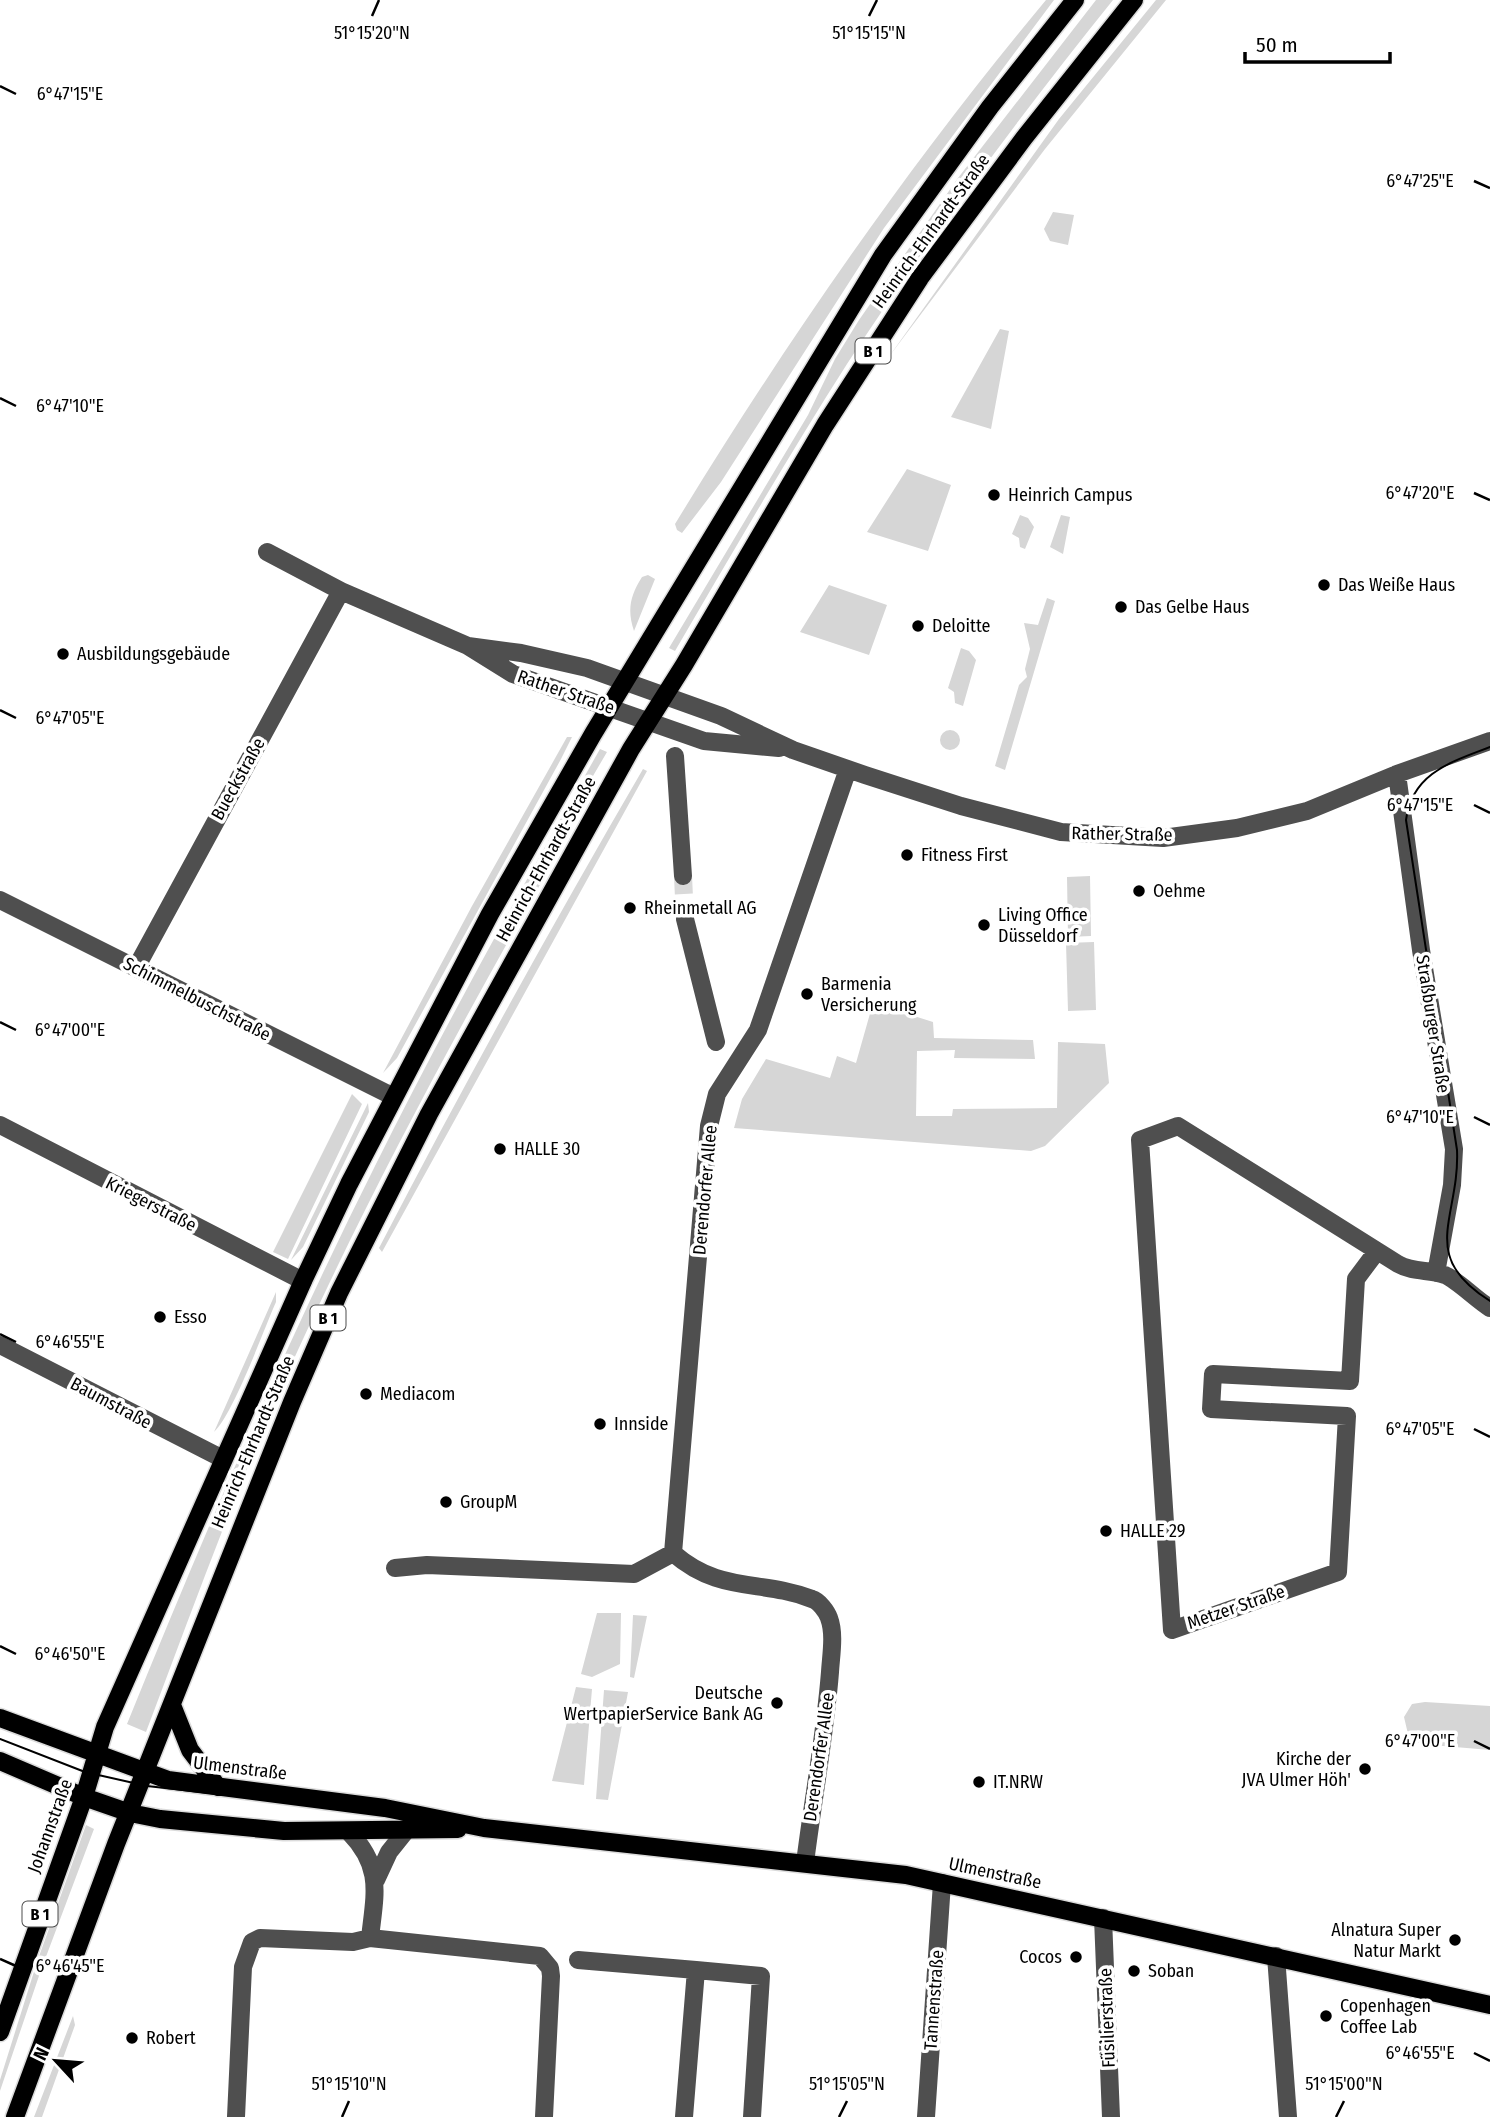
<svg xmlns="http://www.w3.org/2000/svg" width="1490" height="2117" font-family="'Fira Sans Condensed',sans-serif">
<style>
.green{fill:#d6d6d6}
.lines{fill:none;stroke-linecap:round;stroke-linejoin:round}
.minor-tunnel{stroke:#d9d9d9;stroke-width:18;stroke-dasharray:18 9;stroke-linecap:butt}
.major-casing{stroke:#dbdbdb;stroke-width:21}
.minor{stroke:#4f4f4f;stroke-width:18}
.major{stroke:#000;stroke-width:18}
.tram{stroke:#000;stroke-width:2}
.ticks{fill:none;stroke:#000;stroke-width:2.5}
.poi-dot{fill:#000;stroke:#fff;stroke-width:2.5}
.labels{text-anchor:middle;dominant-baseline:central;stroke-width:7;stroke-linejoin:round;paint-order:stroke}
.shield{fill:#fff;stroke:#4c4c4c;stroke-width:2}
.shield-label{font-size:16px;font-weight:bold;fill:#000}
.street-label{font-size:18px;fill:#000;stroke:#fff}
.poi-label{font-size:18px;fill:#000;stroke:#fff;text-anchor:start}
.ticks-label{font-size:18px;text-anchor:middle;fill:#000;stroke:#fff;stroke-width:7;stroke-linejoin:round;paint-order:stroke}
</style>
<rect width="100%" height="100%" fill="#fff"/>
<!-- green -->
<path class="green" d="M1046 0H1054L884 228 721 482 682 533 677 530 675 524C786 342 909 164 1046 0Z
M1096 0H1113C1019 117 929 238 847 364 787 458 731 555 675 651L669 648 808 415 835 359 859 320 958 178Z
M1156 0H1166L1045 149 888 358 1059 119Z
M1053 212 1074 215 1068 245 1050 241 1044 229Z
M1000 329 1009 331 991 429 951 417Z
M907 469 951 485 928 551 867 532Z
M1020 515 1028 518 1034 527 1025 549 1020 547 1019 538 1012 534Z
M1061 515 1070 517 1063 554 1050 547Z
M648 575 655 579 634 631C627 610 630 596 642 577Z
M829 585 887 605 869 655 800 632Z
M1047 598 1055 601 1005 770 995 766 1019 685 1027 677 1025 669 1030 649 1024 623 1038 625Z
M961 648 969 651 976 660 963 706 955 703 954 692 948 688Z
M940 740a10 10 0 1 1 20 0a10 10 0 1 1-20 0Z
M567 737H572L561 759 397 1058 383 1073 472 906Z
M600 749 607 752 552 846 541 883C452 1040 367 1198 292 1363 238 1483 193 1608 146 1732L127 1724C203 1536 284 1348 375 1166 445 1025 522 887 600 749Z
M643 769 647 771 382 1252 379 1248C463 1086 551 927 643 769Z
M1090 876 1091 936 1068 937 1067 877Z
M1094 942 1096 1010 1068 1011 1066 943Z
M873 1003 933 1022 934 1038 1033 1040 1035 1059 954 1058 955 1050 917 1051 916 1116H952L953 1109 1057 1108 1058 1042 1105 1044 1109 1083 1045 1146 1031 1151 734 1128 742 1099 766 1059 830 1078 837 1056 856 1063Z
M352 1094 362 1104 288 1259 273 1252Z
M368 1103 369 1112 303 1247 291 1260Z
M276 1292V1302C263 1331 234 1413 214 1432Z
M597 1613H621L620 1664 592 1677 581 1674Z
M633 1615 647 1616 634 1678 630 1677Z
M576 1687 592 1689 584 1785 552 1781Z
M604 1690 628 1692 608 1800 596 1799Z
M1425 1702 1490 1706V1750L1420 1744 1408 1734 1404 1717 1412 1704Z
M86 1825 94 1829 41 1970 0 2091V2080L37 1962Z
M73 2016 75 2025 42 2117H34Z"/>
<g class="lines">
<!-- minor-tunnel -->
<path class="minor-tunnel" d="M683 876 685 919"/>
<!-- major casing -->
<g class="major-casing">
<path id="major" d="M172 1705 190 1750 218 1787
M0 1718 168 1780 385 1808 484 1828 906 1875 1490 2005
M0 1761 84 1797 130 1813 160 1819 284 1831 458 1829
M0 2032 84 1797 105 1727 303 1281 349 1184 490 914 593 734 883 255 990 107 1075 0
M15 2117 116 1844 292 1402 339 1293 429 1114 631 749 684 665 825 425 920 278 1024 138 1134 0"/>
</g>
<!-- minor -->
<path class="minor" d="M267 552 341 591 468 646 513 674 704 741 779 748
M468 646 521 653 587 668 721 716 793 750 865 775 961 806 1061 832 1163 838 1237 828 1307 811 1397 774 1490 741
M675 756 683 876
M1397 774 1421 950 1454 1149 1452 1185 1436 1273
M0 900 394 1097
M685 919 716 1042
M136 968 341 591
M0 1125 303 1281
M1377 1251 1356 1279 1350 1381 1213 1374 1211 1409 1347 1416 1338 1572 1172 1630 1140 1140 1178 1126 1398 1264C1414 1273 1429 1269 1445 1275 1457 1280 1477 1300 1490 1308
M0 1345 223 1459
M395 1568 427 1565 634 1574 673 1553
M805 1863C813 1799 825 1736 830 1672 831 1655 835 1634 829 1618 827 1612 819 1601 812 1599 760 1579 720 1594 673 1553L709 1126 717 1094 758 1030 848 769
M376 1880 389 1852 405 1832
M1103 1918 1111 2117
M370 1938 540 1956 550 1968 551 1976 544 2117
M1276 1956 1288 2117
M578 1960 696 1970
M236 2117 243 1967 252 1942 260 1938 353 1942 370 1938C375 1893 383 1867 349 1832
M684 2117 696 1970 761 1976 752 2117
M926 2117 942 1883"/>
<!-- major -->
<use href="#major" class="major"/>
<!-- tram -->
<path class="tram" d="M1490 747C1451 762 1412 773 1406 820L1457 1150C1460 1218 1417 1255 1490 1301
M0 1739 85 1772 147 1786 898 1870 1490 2000"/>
</g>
<!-- ticks -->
<path class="ticks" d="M372 16 379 0M869 16 877 0M0 86 16 94M1474 181 1490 188M0 398 16 406M1474 493 1490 500M0 710 16 718M1474 805 1490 813M0 1022 16 1030M1474 1117 1490 1125M0 1334 16 1342M1474 1429 1490 1437M0 1646 16 1654M1474 1741 1490 1749M0 1959 16 1966M1474 2053 1490 2061M342 2117 349 2101M839 2117 847 2101M1336 2117 1344 2101"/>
<!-- markers -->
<g class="poi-dot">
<circle cx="994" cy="495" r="7"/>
<circle cx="1324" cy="585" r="7"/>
<circle cx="1121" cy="607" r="7"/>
<circle cx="918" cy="626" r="7"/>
<circle cx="63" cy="654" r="7"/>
<circle cx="907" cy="855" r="7"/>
<circle cx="1139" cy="891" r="7"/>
<circle cx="630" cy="908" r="7"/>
<circle cx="984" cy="925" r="7"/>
<circle cx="807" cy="994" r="7"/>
<circle cx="500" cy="1149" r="7"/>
<circle cx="160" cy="1317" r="7"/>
<circle cx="366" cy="1394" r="7"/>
<circle cx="600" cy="1424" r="7"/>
<circle cx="446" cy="1502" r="7"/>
<circle cx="1106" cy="1531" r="7"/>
<circle cx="777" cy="1703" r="7"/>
<circle cx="1365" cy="1769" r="7"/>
<circle cx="979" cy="1782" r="7"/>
<circle cx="1455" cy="1940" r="7"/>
<circle cx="1076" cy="1957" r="7"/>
<circle cx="1134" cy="1971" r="7"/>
<circle cx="1326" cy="2016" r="7"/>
<circle cx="132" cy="2038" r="7"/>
</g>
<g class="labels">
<!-- shield labels -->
<g class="shield">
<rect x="855.5" y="338.5" width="35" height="25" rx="5"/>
<rect x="310.5" y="1305.5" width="35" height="25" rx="5"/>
<rect x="22.5" y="1901.5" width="35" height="25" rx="5"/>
</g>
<g class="shield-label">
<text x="873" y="351">B 1</text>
<text x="328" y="1318">B 1</text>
<text x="40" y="1914">B 1</text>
</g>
<!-- street labels -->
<g class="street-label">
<text transform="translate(931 231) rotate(-54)">Heinrich-Ehrhardt-Straße</text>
<text transform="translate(566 692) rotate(19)">Rather Straße</text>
<text transform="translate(238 779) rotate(-61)">Bueckstraße</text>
<text transform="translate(1122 834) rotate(1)">Rather Straße</text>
<text transform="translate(546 859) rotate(-61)">Heinrich-Ehrhardt-Straße</text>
<text transform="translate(197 999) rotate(27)">Schimmelbuschstraße</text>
<text transform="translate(1433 1024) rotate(81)">Straßburger Straße</text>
<text transform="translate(705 1190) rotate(-85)">Derendorfer Allee</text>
<text transform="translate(151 1204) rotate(27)">Kriegerstraße</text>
<text transform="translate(111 1403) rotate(28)">Baumstraße</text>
<text transform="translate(253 1442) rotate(-67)">Heinrich-Ehrhardt-Straße</text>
<text transform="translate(1236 1607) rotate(-19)">Metzer Straße</text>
<text transform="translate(819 1757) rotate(-82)">Derendorfer Allee</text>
<text transform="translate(240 1768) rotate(7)">Ulmenstraße</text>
<text transform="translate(50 1826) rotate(-70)">Johannstraße</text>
<text transform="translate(995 1873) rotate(12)">Ulmenstraße</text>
<text transform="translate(934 2000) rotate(-86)">Tannenstraße</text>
<text transform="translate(1107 2018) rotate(-92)">Füsilierstraße</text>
</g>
<!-- poi labels -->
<g class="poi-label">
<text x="1008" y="495">Heinrich Campus</text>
<text x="1338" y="585">Das Weiße Haus</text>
<text x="1135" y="607">Das Gelbe Haus</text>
<text x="932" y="626">Deloitte</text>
<text x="77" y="654">Ausbildungsgebäude</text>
<text x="921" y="855">Fitness First</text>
<text x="1153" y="891">Oehme</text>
<text x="644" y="908">Rheinmetall AG</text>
<text x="998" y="915">Living Office<tspan x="998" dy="21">Düsseldorf</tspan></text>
<text x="821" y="984">Barmenia<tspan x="821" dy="21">Versicherung</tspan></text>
<text x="514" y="1149">HALLE 30</text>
<text x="174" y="1317">Esso</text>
<text x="380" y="1394">Mediacom</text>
<text x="614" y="1424">Innside</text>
<text x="460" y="1502">GroupM</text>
<text x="1120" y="1531">HALLE 29</text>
<text x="763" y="1693" text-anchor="end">Deutsche<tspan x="763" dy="21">WertpapierService Bank AG</tspan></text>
<text x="1351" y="1759" text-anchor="end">Kirche der<tspan x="1351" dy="21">JVA Ulmer Höh'</tspan></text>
<text x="993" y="1782">IT.NRW</text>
<text x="1441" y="1930" text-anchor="end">Alnatura Super<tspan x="1441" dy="21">Natur Markt</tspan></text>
<text x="1062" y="1957" text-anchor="end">Cocos</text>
<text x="1148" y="1971">Soban</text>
<text x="1340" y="2006">Copenhagen<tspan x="1340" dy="21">Coffee Lab</tspan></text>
<text x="146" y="2038">Robert</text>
</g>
</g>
<g class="ticks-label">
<text x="372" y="39">51°15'20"N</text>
<text x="869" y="39">51°15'15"N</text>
<text x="70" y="100">6°47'15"E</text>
<text x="1420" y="187">6°47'25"E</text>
<text x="70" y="412">6°47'10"E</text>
<text x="1420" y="499">6°47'20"E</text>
<text x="70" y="724">6°47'05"E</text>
<text x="1420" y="811">6°47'15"E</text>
<text x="70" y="1036">6°47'00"E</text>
<text x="1420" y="1123">6°47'10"E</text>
<text x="70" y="1348">6°46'55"E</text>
<text x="1420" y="1435">6°47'05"E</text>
<text x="70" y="1660">6°46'50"E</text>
<text x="1420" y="1747">6°47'00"E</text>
<text x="70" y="1972">6°46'45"E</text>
<text x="1420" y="2059">6°46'55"E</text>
<text x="349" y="2090">51°15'10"N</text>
<text x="847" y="2090">51°15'05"N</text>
<text x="1344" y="2090">51°15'00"N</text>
</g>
<!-- north arrow -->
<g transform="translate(56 2061) rotate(296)" stroke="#ffffff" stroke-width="5" paint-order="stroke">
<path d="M0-5L12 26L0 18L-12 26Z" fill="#000000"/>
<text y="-10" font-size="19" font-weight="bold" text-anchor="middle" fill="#000000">N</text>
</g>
<!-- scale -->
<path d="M1245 52v10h145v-10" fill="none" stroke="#000000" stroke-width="3.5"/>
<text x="1256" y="52" font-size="21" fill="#000000" stroke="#ffffff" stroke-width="5" paint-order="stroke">50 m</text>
</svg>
